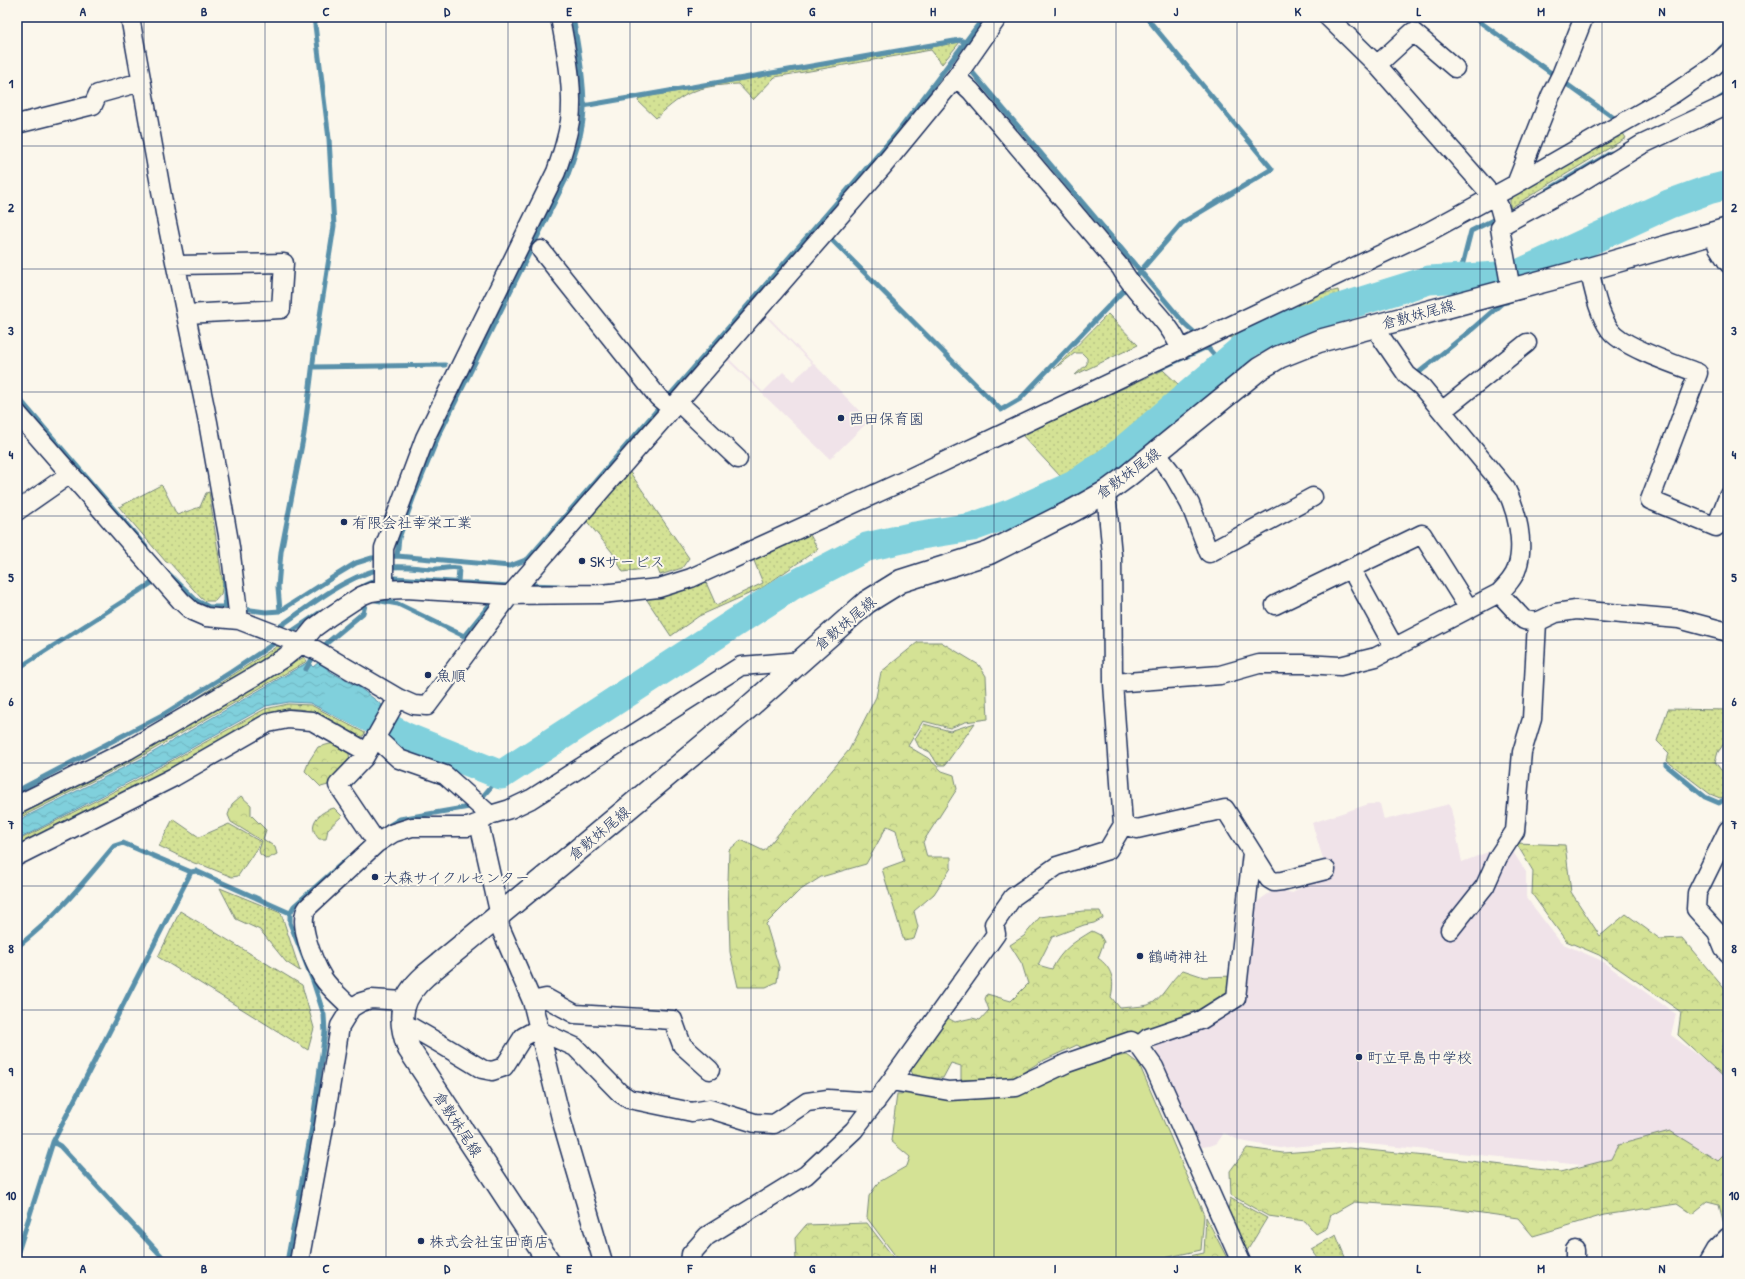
<svg xmlns="http://www.w3.org/2000/svg" width="1745" height="1279" font-family="'Patrick Hand','Klee One',sans-serif">
<style>
.built{fill:#f0e3e9;fill-rule:evenodd}
.grass{fill:url(#grass-dots);stroke:#78887a}
.forest{fill:url(#forest-crowns);stroke:#78887a}
.garden{fill:#d4e295;stroke:#78887a}
.water{fill:url(#water-waves);stroke:#5890aa}
.lines{fill:none;stroke-linecap:round;stroke-linejoin:round}
.stream{stroke:#5890aa;stroke-width:5}
.river{stroke:#80d0dc;stroke-width:29}
.street-casing{stroke:#1b2f5e;stroke-width:21}
.secondary-casing{stroke:#1b2f5e;stroke-width:25}
.street{stroke:#fbf7ec;stroke-width:18}
.secondary{stroke:#fbf7ec;stroke-width:22}
.grid{fill:none;stroke:#1b2f5e;stroke-width:1;stroke-opacity:0.55}
.poi-dot{fill:#1b2f5e;stroke:#fbf7ec;stroke-width:1.5}
.labels{text-anchor:middle;dominant-baseline:central;stroke-width:4;stroke-linejoin:round;paint-order:stroke}
.street-label{font-size:15px;fill:#1b2f5e;stroke:#fbf7ec}
.poi-label{font-size:15px;fill:#1b2f5e;stroke:#fbf7ec;text-anchor:start}
.neatline{fill:none;stroke:#1b2f5e;stroke-width:1.5}
.grid-label{font-size:13px;text-anchor:middle;font-weight:bold;fill:#1b2f5e}
</style>
<defs>
<pattern id="grass-dots" width="8" height="8" patternUnits="userSpaceOnUse"><rect width="8" height="8" fill="#d4e295"/><path d="M2 2h.1M6 6h.1" fill="none" stroke="#b5c283" stroke-width="1.8" stroke-linecap="round"/></pattern>
<pattern id="forest-crowns" width="20" height="18" patternUnits="userSpaceOnUse"><rect width="20" height="18" fill="#d4e295"/><path d="M2 6a3 3 0 1 1 6 0M12 15a3 3 0 1 1 6 0" fill="none" stroke="#b5c283"/></pattern>
<pattern id="water-waves" width="16" height="10" patternUnits="userSpaceOnUse"><rect width="16" height="10" fill="#80d0dc"/><path d="M0 5q4-4 8 0t8 0" fill="none" stroke="#6eb3bf"/></pattern>
</defs>
<rect width="100%" height="100%" fill="#fbf7ec"/>
<filter id="ink" filterUnits="userSpaceOnUse"><feTurbulence type="fractalNoise" baseFrequency=".025" numOctaves="2"/><feDisplacementMap in="SourceGraphic" scale="8" xChannelSelector="R" yChannelSelector="G"/><feConvolveMatrix kernelMatrix="1 2 1 2 8 2 1 2 1" color-interpolation-filters="sRGB"/></filter>
<g filter="url(#ink)">
<!-- built -->
<path class="built" d="M764 312 869 421 830 459 724 357ZM764 315 812 364 793 381 783 372 763 392 727 357Z
M1369 804H1380L1384 820 1450 804 1462 862 1496 849 1510 847 1526 872V897L1561 943 1600 960 1676 1014 1671 1035 1728 1078V1161L1621 1167 1582 1165 1346 1142 1280 1148 1241 1141 1224 1133 1217 1143 1209 1146 1202 1147 1197 1143 1152 1041 1221 1013 1225 1017 1236 1008 1251 906 1275 889 1293 893 1296 890 1328 875 1312 823Z"/>
<!-- grass -->
<path class="grass" d="M960 42 942 64 931 50 775 77 753 100 738 84C697 86 686 91 656 118L638 101 639 98Z
M1619 127 1626 138 1510 208V200L1516 192Z
M1338 290 1339 295 1272 318 1231 338 1228 335 1302 298Z
M1108 314 1138 345 1075 375 1087 364V358L1082 353H1075L1054 369Z
M1163 370 1179 385 1105 449 1061 477 1022 435Z
M629 471 689 558 682 568 660 575 657 567 623 572 612 552 585 519Z
M161 485 163 487 177 515 200 507 206 493 209 492 223 584 221 594 215 601H205L201 598 170 563 166 562 119 507Z
M809 533 818 549 762 588 699 616 671 636 643 594 704 578 716 605 763 583 752 556Z
M279 645 282 651 167 723 17 796 158 723Z
M304 657 307 661 142 756 17 819V813L217 706Z
M288 704 311 705 365 733 363 736 358 737C337 725 313 706 287 709 281 710 275 712 269 714L160 775 17 847V841L148 774 265 709Z
M1668 709 1728 710V738L1718 752 1715 762 1721 770 1728 774V795L1720 798 1710 794 1667 761 1669 753 1657 741Z
M975 723 945 765H938L930 752 919 747 915 739 924 724 950 731Z
M173 819 199 837 229 824 261 842 238 876 232 877 205 866 194 863 159 846Z
M220 888 281 913 300 971 286 962 260 930 236 919Z
M180 911 302 985 314 1028 308 1050 158 957Z
M1230 1198 1267 1218 1247 1251 1228 1211Z
M1336 1235 1347 1262H1321L1311 1249Z"/>
<!-- forest -->
<path class="forest" d="M918 642H941L979 665 986 676 988 719 965 722 950 728 923 721 908 746 928 758 942 771 954 775 957 789 923 842 927 857H951V868L934 894 914 911 918 927 914 939 904 941 882 869 904 861 896 830 887 826 866 864 821 877 799 891 766 924 779 967 777 982 766 987H738L730 952 728 882 729 850 741 840 764 851 849 750 876 697 881 672Z
M334 743 349 753 350 765 328 785 321 787 305 771 309 761 318 747Z
M241 796 251 805V815L266 830 263 839 275 847 277 854 267 859 260 854 259 850 262 841 231 822 228 815 232 804Z
M334 808 342 816 328 829 326 839H319C306 825 318 812 334 808Z
M1516 843 1565 845 1571 892 1600 936 1626 914 1660 939 1682 938 1728 993V1032L1721 1052 1728 1060V1081L1678 1035 1681 1012 1599 955 1566 941 1532 894 1533 871Z
M1083 911H1100L1103 918 1094 923 1084 925 1052 937 1038 965 1052 969C1062 949 1074 942 1092 931L1100 935 1104 942 1098 958C1112 968 1115 980 1111 997L1120 1008C1129 1007 1140 1007 1148 1005 1163 1000 1170 979 1183 970L1204 977 1233 976V994L1185 1022 1137 1034 1088 1051 1077 1045 1040 1062 1014 1078 961 1080V1066L951 1063 943 1078H919L914 1077 909 1066 944 1016 955 1022 972 1018 980 1020 989 1010 985 999 987 994 1011 1001 1028 984 1022 964 1010 945 1024 936 1040 917Z
M1670 1131 1718 1161 1728 1151V1225L1725 1228 1719 1205 1707 1202 1692 1214 1677 1204 1604 1215 1533 1236 1518 1218 1453 1209 1354 1202 1331 1215 1327 1228 1316 1234 1305 1221 1268 1216 1231 1195 1230 1171 1247 1148 1283 1153 1349 1148 1454 1159 1560 1172 1611 1159 1618 1145Z
M1206 1217 1229 1262H1160L1204 1253Z
M867 1223 897 1262H796L795 1238 806 1225Z
M1728 1249V1262H1718Z"/>
<!-- garden -->
<path class="garden" d="M1127 1055 1139 1064 1204 1215 1201 1250 1146 1262H900L867 1218 869 1196 879 1182 907 1166 910 1157 891 1141 897 1094 1029 1089 1094 1060Z"/>
<!-- water -->
<path class="water" d="M308 662 313 667 319 662 331 672 360 688 382 705 365 731 310 703 289 702 266 706 163 764 17 840V821L145 757Z"/>
<g class="lines">
<!-- stream -->
<path class="stream" d="M1473 17 1614 118
M1720 49 1728 42
M973 73 1185 324 1196 334
M1719 99 1728 93
M583 106 960 40 966 42
M1548 190 1611 153
M830 238 1001 410 1020 399 1124 290 1182 223 1272 169 1146 17
M1459 278 1471 231 1499 217
M313 367 445 365
M1159 369 1207 347 1223 365
M1417 374 1470 331 1502 303 1507 302
M17 396 146 547
M397 556 399 538 414 496 438 437 567 177C575 155 583 132 584 109 584 78 578 47 573 17
M166 573 167 572 197 601 209 607H227L266 612 280 611 338 574 356 563 372 558 397 556 510 566 528 559 897 133 984 17
M528 585 559 586
M363 586 374 581 395 578 509 586
M225 607V578
M280 611 278 587 281 552 304 434 314 354 334 226 329 139 314 17
M279 627C313 604 349 572 392 567 405 566 419 568 432 569 442 570 448 566 459 568L458 582
M288 634 319 613
M17 669 158 579
M306 669 312 659 328 642 363 613 366 601 370 599 398 604 464 636 495 598
M1666 765 1705 797 1719 803 1728 797
M17 791 164 714 231 672 279 640
M484 795 501 775
M387 827 400 819 469 807
M17 947C55 918 84 882 114 846L123 843 191 872 196 871 290 913
M53 1142 60 1146 167 1262
M17 1255 53 1142 191 872
M287 1262 312 1127 325 1032 324 1015 313 981 290 923V913L294 906 348 858"/>
<!-- river -->
<path class="river" d="M338 701 406 737 501 775 790 587 867 547 915 536 972 527 1012 513 1074 485 1115 457 1249 343 1291 323 1429 280 1516 275 1669 204 1708 190 1728 185"/>
<!-- street casing -->
<g class="street-casing">
<path id="street" d="M130 17 165 213 208 422 230 547 239 620
M1328 17 1377 65 1494 198 1499 206 1504 224 1500 228 1511 290
M1377 65 1413 32 1455 68
M956 77 971 91 1121 268C1137 298 1168 317 1181 350
M17 124 93 105 98 94 141 82
M1516 184 1673 94 1714 66 1728 53
M1504 224 1574 186 1641 145 1728 104
M1713 233 1718 247 1728 263
M541 250 658 397 672 409
M177 265 284 263 281 309 187 314
M1589 269C1594 290 1598 313 1610 330 1622 347 1677 365 1698 373L1650 500 1716 527 1728 497
M678 402 738 459
M1442 411 1527 343
M17 413 181 601 192 611 206 617 239 620 316 650 398 698 414 705 427 706 510 595 883 166 956 77 998 17
M1156 453 1174 476 1190 504 1209 553 1313 497
M17 511 70 474
M1351 569 1394 647
M384 590V548L425 438 556 172C562 155 567 139 570 121 574 86 566 51 560 17
M1499 593 1524 620 1537 622 1556 613 1576 610 1679 619 1728 632
M1275 605 1422 534 1469 609
M1113 683 1220 675 1259 664H1305L1340 666 1376 657 1499 593C1506 586 1514 578 1517 568 1525 544 1517 511 1506 489L1422 387 1407 375 1383 340 1375 326
M376 738 399 759 445 775 490 815
M17 805 128 750 255 676 285 657 301 644 314 628 329 617 361 596 371 592 384 590 406 589 503 595 601 594 659 588 691 578 899 483 1430 231 1516 184 1551 95 1561 75 1584 17
M479 823 498 907 500 927 532 1001 562 1122 603 1262
M1123 825 1137 829 1225 809 1269 879 1274 882 1282 881 1326 870
M1728 830 1697 893 1696 909 1717 932 1724 949 1728 954
M377 843 338 785 364 758 398 698
M17 856 174 777 268 723 288 719 312 721 367 752
M1450 930 1485 886 1498 857 1515 831 1522 752 1532 719 1537 622
M532 1001 546 998 575 1014 673 1020 682 1045 710 1070
M351 1008C342 998 330 989 323 978 314 963 296 921 308 907L377 843 393 833 412 827H468L479 823 490 815 510 809 531 799 741 666 802 661
M402 1024 413 1028 439 1043 482 1069 492 1071 504 1067 523 1037 532 1032 540 1031 575 1047 620 1093 629 1099 692 1112 710 1109 755 1123 774 1124 807 1102 828 1099 876 1102
M1139 1046 1148 1038 1201 1020 1236 998 1252 853
M891 1081 949 1091 1016 1087 1067 1063 1131 1041 1139 1046 1154 1067 1241 1262
M1575 1250V1262
M299 1262 323 1132 340 1026 351 1008 361 1002 371 999 404 1001
M690 1262 691 1254 707 1236 806 1175 854 1130 891 1081 996 934 994 924 1013 897 1057 866 1108 850 1123 825 1113 683 1112 555 1106 492
M1708 1262 1715 1250 1728 1237"/>
</g>
<!-- secondary casing -->
<g class="secondary-casing">
<path id="secondary" d="M549 1262 409 1049C397 1017 400 998 426 975L560 865 741 714 867 602 901 581 989 553 1074 510 1106 492 1125 478 1259 369 1279 357 1319 341 1589 269 1728 229"/>
</g>
<!-- street -->
<use href="#street" class="street"/>
<!-- secondary -->
<use href="#secondary" class="secondary"/>
</g>
</g>
<!-- grid -->
<path class="grid" d="M144 17V1262M265 17V1262M386 17V1262M508 17V1262M630 17V1262M751 17V1262M872 17V1262M994 17V1262M1116 17V1262M1237 17V1262M1358 17V1262M1480 17V1262M1602 17V1262M17 146H1728M17 269H1728M17 392H1728M17 516H1728M17 640H1728M17 763H1728M17 886H1728M17 1010H1728M17 1134H1728"/>
<!-- markers -->
<g class="poi-dot">
<circle cx="841" cy="418" r="4"/>
<circle cx="344" cy="522" r="4"/>
<circle cx="582" cy="561" r="4"/>
<circle cx="428" cy="675" r="4"/>
<circle cx="375" cy="877" r="4"/>
<circle cx="1140" cy="956" r="4"/>
<circle cx="1359" cy="1057" r="4"/>
<circle cx="421" cy="1241" r="4"/>
</g>
<g class="labels">
<!-- street labels -->
<g class="street-label">
<text transform="translate(1418 314) rotate(-15)">倉敷妹尾線</text>
<text transform="translate(1128 473) rotate(-36)">倉敷妹尾線</text>
<text transform="translate(845 623) rotate(-40)">倉敷妹尾線</text>
<text transform="translate(599 833) rotate(-40)">倉敷妹尾線</text>
<text transform="translate(458 1124) rotate(57)">倉敷妹尾線</text>
</g>
<!-- poi labels -->
<g class="poi-label">
<text x="849" y="418">西田保育園</text>
<text x="352" y="522">有限会社幸栄工業</text>
<text x="590" y="561">SKサービス</text>
<text x="436" y="675">魚順</text>
<text x="383" y="877">大森サイクルセンター</text>
<text x="1148" y="956">鶴崎神社</text>
<text x="1367" y="1057">町立早島中学校</text>
<text x="429" y="1241">株式会社宝田商店</text>
</g>
</g>
<!-- margin -->
<rect width="1745" height="1279" fill="none" stroke="#fbf7ec" stroke-width="44"/>
<rect x="22" y="22" width="1701" height="1235" class="neatline"/>
<g class="grid-label">
<text x="83" y="16">A</text>
<text x="204" y="16">B</text>
<text x="326" y="16">C</text>
<text x="447" y="16">D</text>
<text x="569" y="16">E</text>
<text x="690" y="16">F</text>
<text x="812" y="16">G</text>
<text x="933" y="16">H</text>
<text x="1055" y="16">I</text>
<text x="1176" y="16">J</text>
<text x="1298" y="16">K</text>
<text x="1419" y="16">L</text>
<text x="1541" y="16">M</text>
<text x="1662" y="16">N</text>
<text x="11" y="88">1</text>
<text x="1734" y="88">1</text>
<text x="11" y="212">2</text>
<text x="1734" y="212">2</text>
<text x="11" y="335">3</text>
<text x="1734" y="335">3</text>
<text x="11" y="459">4</text>
<text x="1734" y="459">4</text>
<text x="11" y="582">5</text>
<text x="1734" y="582">5</text>
<text x="11" y="706">6</text>
<text x="1734" y="706">6</text>
<text x="11" y="829">7</text>
<text x="1734" y="829">7</text>
<text x="11" y="953">8</text>
<text x="1734" y="953">8</text>
<text x="11" y="1076">9</text>
<text x="1734" y="1076">9</text>
<text x="11" y="1200">10</text>
<text x="1734" y="1200">10</text>
<text x="83" y="1273">A</text>
<text x="204" y="1273">B</text>
<text x="326" y="1273">C</text>
<text x="447" y="1273">D</text>
<text x="569" y="1273">E</text>
<text x="690" y="1273">F</text>
<text x="812" y="1273">G</text>
<text x="933" y="1273">H</text>
<text x="1055" y="1273">I</text>
<text x="1176" y="1273">J</text>
<text x="1298" y="1273">K</text>
<text x="1419" y="1273">L</text>
<text x="1541" y="1273">M</text>
<text x="1662" y="1273">N</text>
</g>
</svg>
